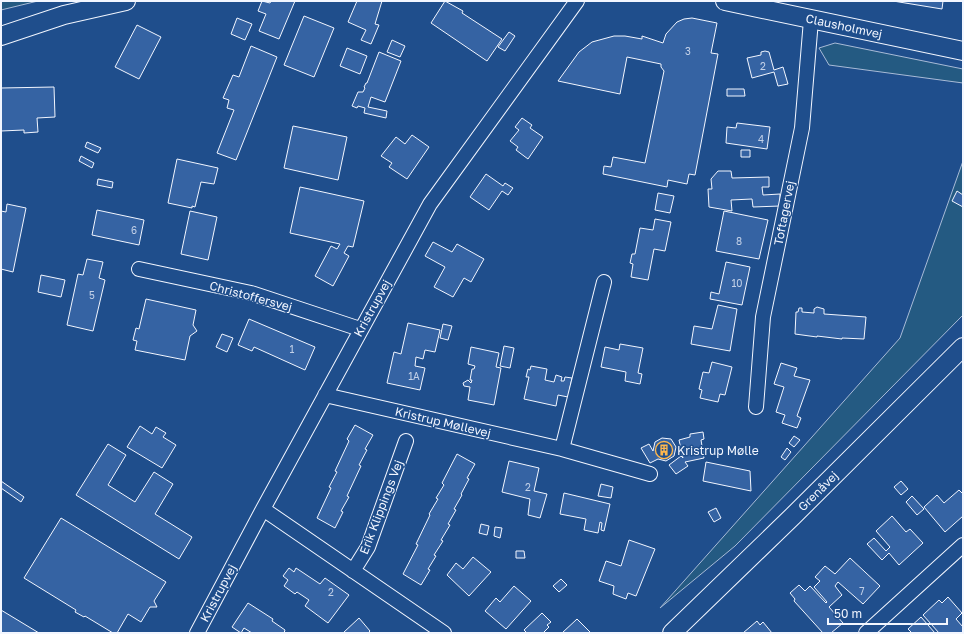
<svg xmlns="http://www.w3.org/2000/svg" width="964" height="634" font-family="'Golos Text',sans-serif">
<style>
.green{fill:#245a82;stroke:#a8bbd7}
.building{fill:#3563a3;stroke:#f2f6ff}
.lines{fill:none;stroke-linecap:round;stroke-linejoin:round}
.minor-casing{stroke:#f2f6ff;stroke-width:16}
.tertiary-casing{stroke:#f2f6ff;stroke-width:20}
.minor{stroke:#1f4e8c;stroke-width:14}
.tertiary{stroke:#1f4e8c;stroke-width:18}
.labels{text-anchor:middle;dominant-baseline:central;stroke-width:3;stroke-linejoin:round;paint-order:stroke}
.number-label{font-size:10px;fill:#c3d1e8}
.street-label{font-size:12px;fill:#f2f6ff;stroke:#1f4e8c}
.poi-label{font-size:12px;fill:#f2f6ff;stroke:#1f4e8c;text-anchor:start}
</style>
<rect width="100%" height="100%" fill="#1f4e8c"/>
<!-- green -->
<path class="green" d="M1 1H38L1 10Z
M835 43 963 69V83L829 65 819 48Z
M963 161V315L735 546 660 608 900 338Z"/>
<!-- building -->
<path class="building" d="M262 1 270 3 271 1H295L279 39 259 31 266 14 258 11Z
M357 1H382L375 24 379 25 371 44 361 40 366 30 348 22Z
M445 1 463 11 462 13 502 39 487 61 431 23Z
M893 1H943L942 9Z
M304 16 334 28 314 77 284 65Z
M237 18 252 24 245 40 231 34Z
M692 18 717 23 711 53 718 54 695 175 689 174 687 184 668 180 667 187 603 174 604 166 611 167 613 157 645 163 664 71 661 67V64L627 57 620 94 558 81 579 52 592 42 614 36H625L642 39V36L663 43 666 34 677 22 684 19Z
M137 25 161 37 139 79 115 67Z
M509 32 515 36 505 51 498 47Z
M392 40 405 46 400 57 387 52Z
M251 46 277 57 236 160 217 153 234 110 227 108 229 100 223 98 233 75 239 77Z
M347 48 367 56 360 74 340 66Z
M765 51 769 52 774 70 783 67 788 84 778 86 774 72 752 78 747 58 761 55V52Z
M379 52 401 61 385 102 371 97 368 107 387 111 386 118 364 113 365 108 358 106 357 108 352 106 358 92H363L365 88 364 87 366 83H367Z
M54 87 55 117 37 118 38 132 24 133V130L1 131V88Z
M727 89H744L745 96H727Z
M522 118 532 125 530 128 543 137 528 159 516 150 518 147 510 141 519 130 515 127Z
M737 123 770 127 767 149 726 143 727 127 736 128Z
M293 126 347 137 338 180 284 168Z
M412 135 429 147 407 179 389 167 392 163 381 156 396 137 405 144Z
M87 142 101 148 98 153 85 147Z
M741 150H750V157H741Z
M81 156 94 163 92 168 79 161Z
M177 159 218 168 214 184 201 182 195 207 192 206V208L168 203Z
M718 171H731L732 178 769 177V187H762L763 195 780 194V206L753 207 752 199 731 200 732 211 709 207 708 189H712L711 179Z
M486 174 503 186 505 183 513 188 508 195 502 191 489 210 470 197Z
M98 179 113 182 112 188 97 185Z
M300 187 364 201 353 247 348 246 344 253 349 256 333 286 315 276 331 246 337 249 340 244 290 233Z
M957 191 963 195V207L952 201Z
M658 193 674 196 670 213 655 210Z
M7 204 26 208 13 272 1 269V211L6 212Z
M97 210 144 220 139 245 92 235Z
M190 211 217 217 208 260 181 254Z
M724 211 768 220 759 259 716 251Z
M655 219 671 222 665 251 654 249 648 280 631 277 633 264 630 263 632 254H635L640 228 653 230Z
M433 242 452 252 457 244 484 259 471 282 464 278 453 297 434 287 445 267 425 256Z
M87 259 103 262 99 278 105 280 93 331 67 325 78 274 83 275Z
M726 262 750 267 742 305 710 299 711 292 719 294Z
M41 275 65 280 61 297 38 292Z
M146 299 196 310 193 325 197 331 190 336 185 360 135 350 137 341 133 340 136 328 139 329Z
M718 305 737 309 730 351 691 344 694 326 712 329Z
M817 307 824 309V314L866 317 864 339 842 338V339L817 336V337L795 334 796 312H798L799 308H802V312L814 313V309Z
M249 319 315 347 305 370 254 347 252 351 238 345Z
M408 323 440 330 435 352 425 350 423 359 416 357 415 366 425 368 420 390 387 383 394 352 401 354Z
M443 324 452 326 448 340 440 338Z
M222 334 233 338 227 352 216 347Z
M620 344 643 348 638 373 642 374 640 384 625 381 626 372 601 367 605 347 619 350Z
M504 346 514 348 510 368 500 366Z
M471 347 499 353 496 367 501 368 494 405 468 400 470 387 464 386 463 383 468 380 471 383 472 380H470L472 369H474L475 366 468 364Z
M712 362 732 367 725 395 720 394 718 402 700 398 702 390 699 389 703 372 709 373Z
M781 363 797 368 794 376 810 380 797 416 801 418 797 428 782 423 785 415 776 412 784 387 774 384Z
M531 366 547 369 545 380 554 382 556 375 562 377 561 381H564L565 377 572 378 568 397 558 395 556 406 524 399 529 377H526L528 369 530 370Z
M355 425 373 435 365 449 367 450 359 465 361 466 347 496 349 497 341 511 343 512 335 528 317 518 331 488 329 487 337 472 335 471 349 441 347 439Z
M140 426 152 434 156 427 166 433 163 437 176 445 162 468 127 447Z
M703 432 704 439 701 440 704 458 685 462 688 466 676 474 669 465 681 456 683 458 679 440 690 437V434Z
M794 436 800 440 794 447 789 443Z
M662 438 671 439 676 447 674 456 666 461 658 459 650 463 641 448 649 444 653 451 655 442Z
M108 444 126 455 108 485 135 502 154 472 173 484 155 514 192 537 179 559 76 495Z
M787 448 791 452 785 460 781 457Z
M457 454 475 464 467 478 469 479 461 494 462 495 454 509 456 510 448 524 450 525 441 540 443 541 434 555 436 556 428 569 430 570 421 585 403 574 418 545 416 544 430 515 429 514 438 499 436 498 444 485 442 483Z
M509 461 539 468 534 491 547 494 540 518 528 515 530 499 502 492Z
M706 462 750 471 751 491 703 481Z
M1 481 24 497 21 502 1 488Z
M901 481 908 489 901 495 894 487Z
M601 484 613 487 611 498 598 496Z
M959 490 963 494V516L945 532 924 507 937 495 944 503Z
M564 493 610 504 604 531 601 530 602 523 600 522 598 533 584 530 586 519 560 514Z
M912 496 924 509 917 515 906 502Z
M716 508 721 518 714 522 708 512Z
M892 516 906 532 910 529 923 543 899 565 889 553 882 560 867 544 874 538 886 551 890 547 876 531Z
M61 518 166 582 154 601 157 607H150L141 622 128 614 117 633H113L85 616 84 617 75 612 76 610 24 578Z
M481 524 489 526 487 535 479 533Z
M495 527 502 528 500 538 494 536Z
M629 540 655 549 636 596 628 593 626 599 613 594 614 586 599 581 606 561 621 566Z
M516 551H524L525 558H516Z
M473 557 491 572 469 596 447 575 456 563 463 569Z
M850 558 880 586 863 604 838 582 835 586 842 595 829 607 843 623 831 633H823L794 601 795 599 790 593 799 585 805 591 810 586 826 603 827 602 814 587 820 581 815 577 825 566 835 574Z
M289 568 294 572 296 568 320 584 325 578 349 595 328 623 305 606 309 600 297 592 295 594 284 586 288 580 283 576Z
M561 579 567 585 559 592 553 586Z
M514 586 531 601 506 629 485 611 496 598 500 602Z
M948 597 962 613 956 619 963 627V633H939L923 615 939 600 942 603Z
M248 603 273 619 272 621 285 630 284 633H252L244 628 241 633 232 627Z
M1 610 39 633H1Z
M542 613 551 622 547 625 549 627 543 633H527L524 630Z
M921 617 935 633H912L908 629Z
M359 618 370 631 368 633H343Z
M577 619 591 633H562Z
M757 621 760 625 763 622 772 633H743Z"/>
<g class="lines">
<!-- minor casing -->
<g class="minor-casing">
<path id="minor" d="M139 269 251 293 360 329
M325 395 562 449 650 474
M756 407 763 317 802 128 811 20
M562 449 604 282
M263 509 444 633
M353 571 368 547 406 441
M197 633 263 509 430 204 577 1
M866 633 963 545"/>
</g>
<!-- tertiary casing -->
<g class="tertiary-casing">
<path id="tertiary" d="M725 1 963 51
M1 36 64 15 126 1
M672 633 793 516 963 347"/>
</g>
<!-- minor -->
<use href="#minor" class="minor"/>
<!-- tertiary -->
<use href="#tertiary" class="tertiary"/>
</g>
<!-- icons -->
<defs>
<g id="building-ring" transform="scale(0.9)"><circle r="9.5" fill="#1f4e8c" stroke="#ffb74d" stroke-width="1.5"/><path d="M-4-6H4V6H1V3H-1V6H-4ZM-2.5-4.3h1.7v1.8h-1.7ZM.8-4.3h1.7v1.8H.8ZM-2.5-1h1.7V.8h-1.7ZM.8-1h1.7V.8H.8Z" fill="#ffb74d"/></g>
</defs>
<g fill-rule="evenodd">
<use href="#building-ring" x="664" y="450"/>
</g>
<g class="labels">
<!-- number labels -->
<g class="number-label">
<text x="688" y="51">3</text>
<text x="763" y="66">2</text>
<text x="761" y="139">4</text>
<text x="134" y="230">6</text>
<text x="739" y="241">8</text>
<text x="737" y="283">10</text>
<text x="92" y="295">5</text>
<text x="292" y="349">1</text>
<text x="414" y="376">1A</text>
<text x="528" y="487">2</text>
<text x="862" y="591">7</text>
<text x="331" y="592">2</text>
</g>
<!-- street labels -->
<g class="street-label">
<text transform="translate(844 26) rotate(12)">Clausholmvej</text>
<text transform="translate(784 213) rotate(-79)">Toftagervej</text>
<text transform="translate(251 296) rotate(15)">Christoffersvej</text>
<text transform="translate(372 308) rotate(-61)">Kristrupvej</text>
<text transform="translate(443 422) rotate(13)">Kristrup Møllevej</text>
<text transform="translate(818 491) rotate(-45)">Grenåvej</text>
<text transform="translate(381 507) rotate(-69)">Erik Klippings Vej</text>
<text transform="translate(218 593) rotate(-62)">Kristrupvej</text>
</g>
<!-- poi labels -->
<g class="poi-label">
<text x="677" y="450">Kristrup Mølle</text>
</g>
</g>
<!-- border -->
<rect width="964" height="634" fill="none" stroke="#f2f6ff" stroke-width="4"/>
<!-- scale -->
<path d="M828 618v6h119v-6" fill="none" stroke="#f2f6ff" stroke-width="2"/>
<text x="834" y="618" font-size="12" fill="#f2f6ff" stroke="#1f4e8c" stroke-width="3" paint-order="stroke">50 m</text>
</svg>
